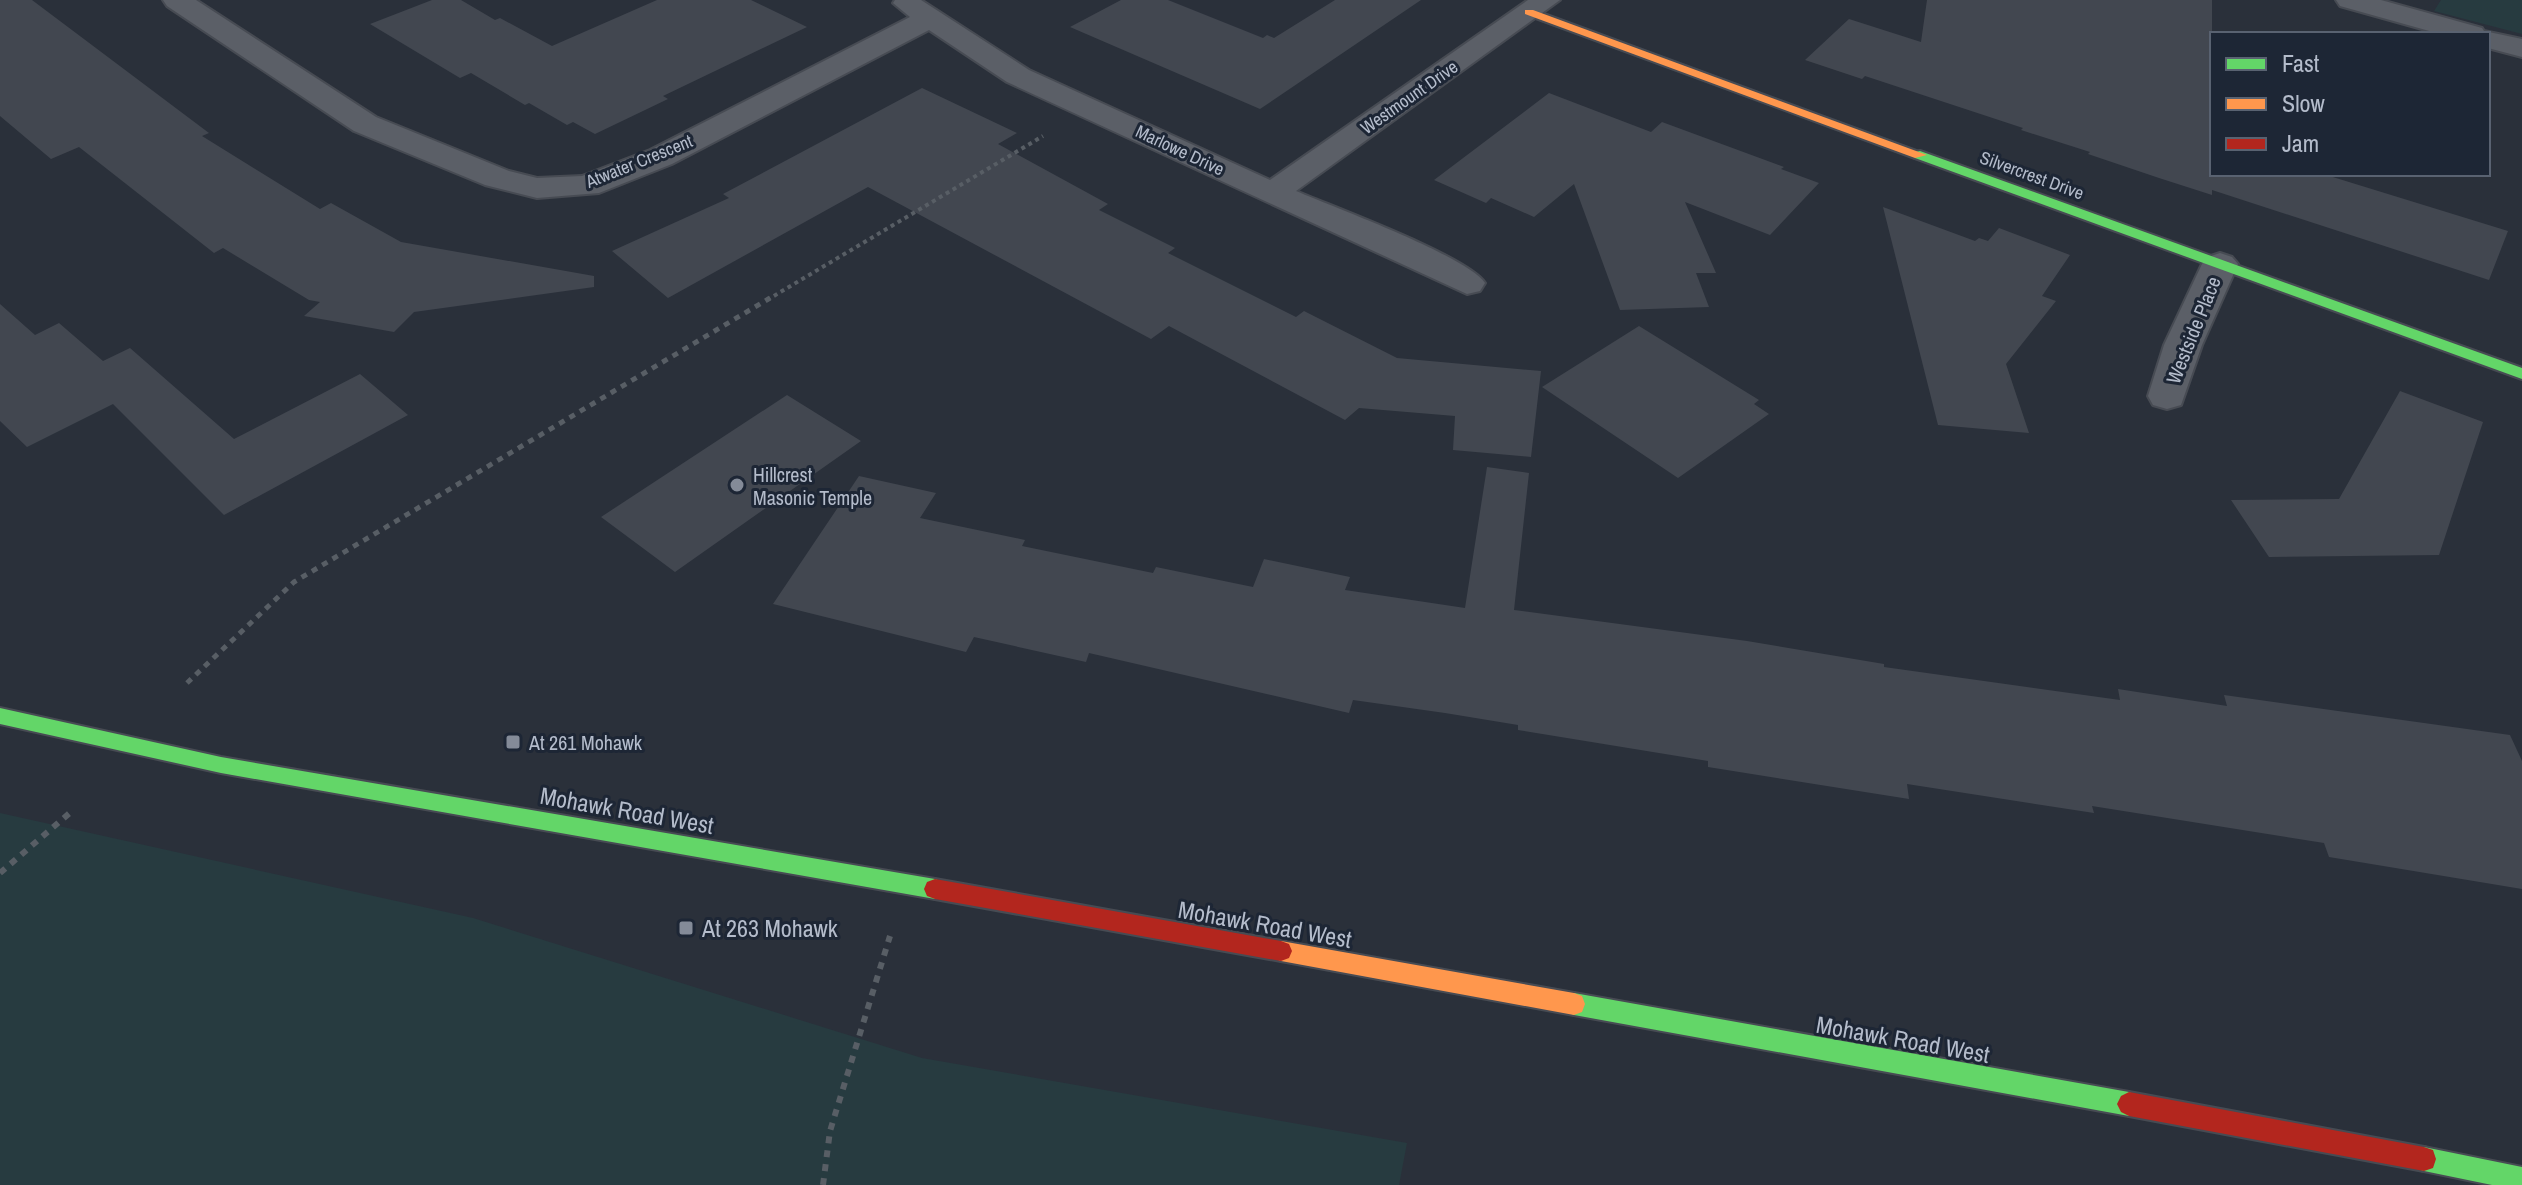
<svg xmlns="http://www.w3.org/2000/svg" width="2522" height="1185" font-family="'Archivo Narrow',sans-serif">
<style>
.green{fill:#273b40}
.building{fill:#424750}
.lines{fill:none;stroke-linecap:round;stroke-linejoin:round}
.street-casing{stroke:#474b53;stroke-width:4}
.fast-casing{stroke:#474b53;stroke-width:4}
.slow-casing{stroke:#474b53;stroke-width:4}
.jam-casing{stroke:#474b53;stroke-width:4}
.path-far2{stroke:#585e65;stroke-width:4;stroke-dasharray:4 4;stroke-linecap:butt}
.path-far1{stroke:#585e65;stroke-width:5;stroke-dasharray:6 6;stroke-linecap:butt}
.path{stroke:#585e65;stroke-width:6;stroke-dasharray:7 7;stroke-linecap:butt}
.street{fill:#5b5f67;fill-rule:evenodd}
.fast{fill:#63d668;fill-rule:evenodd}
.slow{fill:#ff974d;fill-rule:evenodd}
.jam{fill:#b3261e;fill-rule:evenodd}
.poi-dot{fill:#848b98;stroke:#1d2635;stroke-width:3}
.labels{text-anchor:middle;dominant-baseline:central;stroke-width:6;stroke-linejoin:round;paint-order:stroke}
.far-street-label{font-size:18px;fill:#b4bccb;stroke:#1d2635}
.street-label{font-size:20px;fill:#b4bccb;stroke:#1d2635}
.poi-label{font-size:20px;fill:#b4bccb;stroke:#1d2635;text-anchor:start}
.near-street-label{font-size:24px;fill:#b4bccb;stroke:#1d2635}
.near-poi-label{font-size:24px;fill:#b4bccb;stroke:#1d2635;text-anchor:start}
</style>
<rect width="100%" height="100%" fill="#2a303a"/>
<!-- green -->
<path class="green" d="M2441 0H2522V34L2434 11Z
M0 813 473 918 922 1058 1407 1143 1399 1185H0Z"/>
<!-- building -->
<path class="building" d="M0 0H32L209 133 202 136 320 209 331 203 401 242 594 276V287L414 312 394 332 304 316 320 302 309 300 223 248 214 253 79 147 51 159 0 116Z
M432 0H461L495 20 500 18 552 46 657 0H751L807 27 663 96 668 99 595 134 573 122 567 125 529 103 525 105 471 73 460 78 370 24Z
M1121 0H1168L1263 38 1267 35 1274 38 1335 0H1421L1260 109 1070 27Z
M1927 0H2212V174H2323L2508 231 2489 280 2212 190V195L2159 178 2088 154 2090 152 2021 130 2023 128 1865 76 1862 79 1805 60 1849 19 1921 42Z
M922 88 1017 133 998 144 1108 204 1099 210 1175 248 1168 253 1296 317 1304 311 1397 358 1541 371 1531 457 1453 450 1455 416 1359 408 1345 420 1169 326 1151 339 868 187 668 298 612 251 729 198 723 194Z
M1549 93 1651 132 1662 122 1784 167 1781 169 1819 183 1770 235 1685 202 1716 273H1696L1709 307 1620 310 1574 184 1534 217 1491 198 1486 203 1434 180Z
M1883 207 1975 241 1979 238 1988 241 1999 228 2070 255 2042 296 2056 301 2006 364 2029 433 1938 425Z
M0 304 35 335 59 323 103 361 130 348 234 439 360 374 408 415 224 515 113 404 27 447 0 421Z
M1639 326 1759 400 1754 404 1769 414 1678 478 1542 387Z
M2400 391 2483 422 2439 555 2269 557 2231 500 2339 499Z
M787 395 861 441 675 572 601 517Z
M1487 467 1529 473 1514 610 1747 641 1884 664V667L2120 700 2118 689 2227 706 2224 695 2510 735 2522 761V889L2329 857 2324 843 2092 806 2094 813 1907 784 1909 799 1708 767V761L1518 730V725L1445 713 1353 700 1349 713 1089 653 1086 662 974 637 966 652 773 604 859 476 936 493 920 518 1025 540 1022 546 1153 573 1156 567 1253 587 1264 559 1350 577 1345 590 1465 608Z"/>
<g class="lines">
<!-- street casing -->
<g class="street-casing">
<path id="street" d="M163 0H196L376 117 509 171 537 178 582 176 650 150 910 17 893 3 895 0H921L1029 70 1270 180 1528 0H1560L1296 191C1333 207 1467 256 1485 283L1480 291 1467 294 1007 82 929 30 672 164 599 193 537 198 485 185 354 131 167 6Z
M2336 0H2381L2482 28 2484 31 2522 39V57L2488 48V34H2440L2340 6Z
M2220 253 2232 257 2238 264 2202 345 2181 405 2167 409 2153 405 2148 396 2164 345 2202 264 2208 257Z"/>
</g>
<!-- fast casing -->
<g class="fast-casing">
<path id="fast" d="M1920 151 2522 368V379L1915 158V152Z
M0 708 221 757 935 879 943 882 946 889 943 896 935 899 221 773 0 724Z
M1574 993 2129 1092 2137 1096 2141 1104 2137 1112 2129 1116 1574 1015 1566 1012 1563 1004 1566 996Z
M2424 1147 2522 1167V1185H2492L2424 1171 2415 1168 2412 1159 2415 1150Z"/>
</g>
<!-- slow casing -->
<g class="slow-casing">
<path id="slow" d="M1525 10H1533L1927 155 1915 158 1525 14Z
M1281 941 1574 993 1582 996 1585 1004 1582 1012 1574 1015 1281 961 1273 958 1270 951 1273 944Z"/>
</g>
<!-- jam casing -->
<g class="jam-casing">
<path id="jam" d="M935 879 1281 941 1289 944 1292 951 1289 958 1281 961 935 899 927 896 924 889 927 882Z
M2129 1092 2424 1147 2433 1150 2436 1159 2433 1168 2424 1171 2129 1116 2121 1112 2117 1104 2121 1096Z"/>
</g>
<!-- path-far2 -->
<path class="path-far2" d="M767 300 1043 136"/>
<!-- path-far1 -->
<path class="path-far1" d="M187 683 294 582 770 298"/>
<!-- path -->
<path class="path" d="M0 873 72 811
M823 1185 830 1131 890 936"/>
<!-- street -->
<use href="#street" class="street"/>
<!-- fast -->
<use href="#fast" class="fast"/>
<!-- slow -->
<use href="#slow" class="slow"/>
<!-- jam -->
<use href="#jam" class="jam"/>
</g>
<!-- markers -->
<g class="poi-dot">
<circle cx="737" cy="485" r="8"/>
<rect x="505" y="734" width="16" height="16" rx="4"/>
<rect x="678" y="920" width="16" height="16" rx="4"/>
</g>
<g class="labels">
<!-- far-street labels -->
<g class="far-street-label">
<text transform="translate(1409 97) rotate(-35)">Westmount Drive</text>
<text transform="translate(1180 150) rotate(25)">Marlowe Drive</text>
<text transform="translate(639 161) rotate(-22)">Atwater Crescent</text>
<text transform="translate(2032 175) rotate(20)">Silvercrest Drive</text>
</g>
<!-- street labels -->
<g class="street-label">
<text transform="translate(2193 330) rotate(-68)">Westside Place</text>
</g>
<!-- poi labels -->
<g class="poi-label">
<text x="753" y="474">Hillcrest<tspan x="753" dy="23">Masonic Temple</tspan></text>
<text x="529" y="742">At 261 Mohawk</text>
</g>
<!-- near-street labels -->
<g class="near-street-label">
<text transform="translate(627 810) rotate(10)">Mohawk Road West</text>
<text transform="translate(1265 924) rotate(10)">Mohawk Road West</text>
<text transform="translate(1903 1039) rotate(10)">Mohawk Road West</text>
</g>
<!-- near-poi labels -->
<g class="near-poi-label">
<text x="702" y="928">At 263 Mohawk</text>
</g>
</g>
<!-- legend -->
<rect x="2210" y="32" width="280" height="144" fill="#1d2635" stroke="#596271" stroke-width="2"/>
<rect x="2226" y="58" width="40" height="12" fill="#63d668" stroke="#596271" stroke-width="2"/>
<text x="2282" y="72" font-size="24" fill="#b4bccb">Fast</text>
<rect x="2226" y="98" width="40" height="12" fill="#ff974d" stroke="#596271" stroke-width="2"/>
<text x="2282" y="112" font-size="24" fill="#b4bccb">Slow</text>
<rect x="2226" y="138" width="40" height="12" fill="#b3261e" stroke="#596271" stroke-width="2"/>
<text x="2282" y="152" font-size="24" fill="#b4bccb">Jam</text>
</svg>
